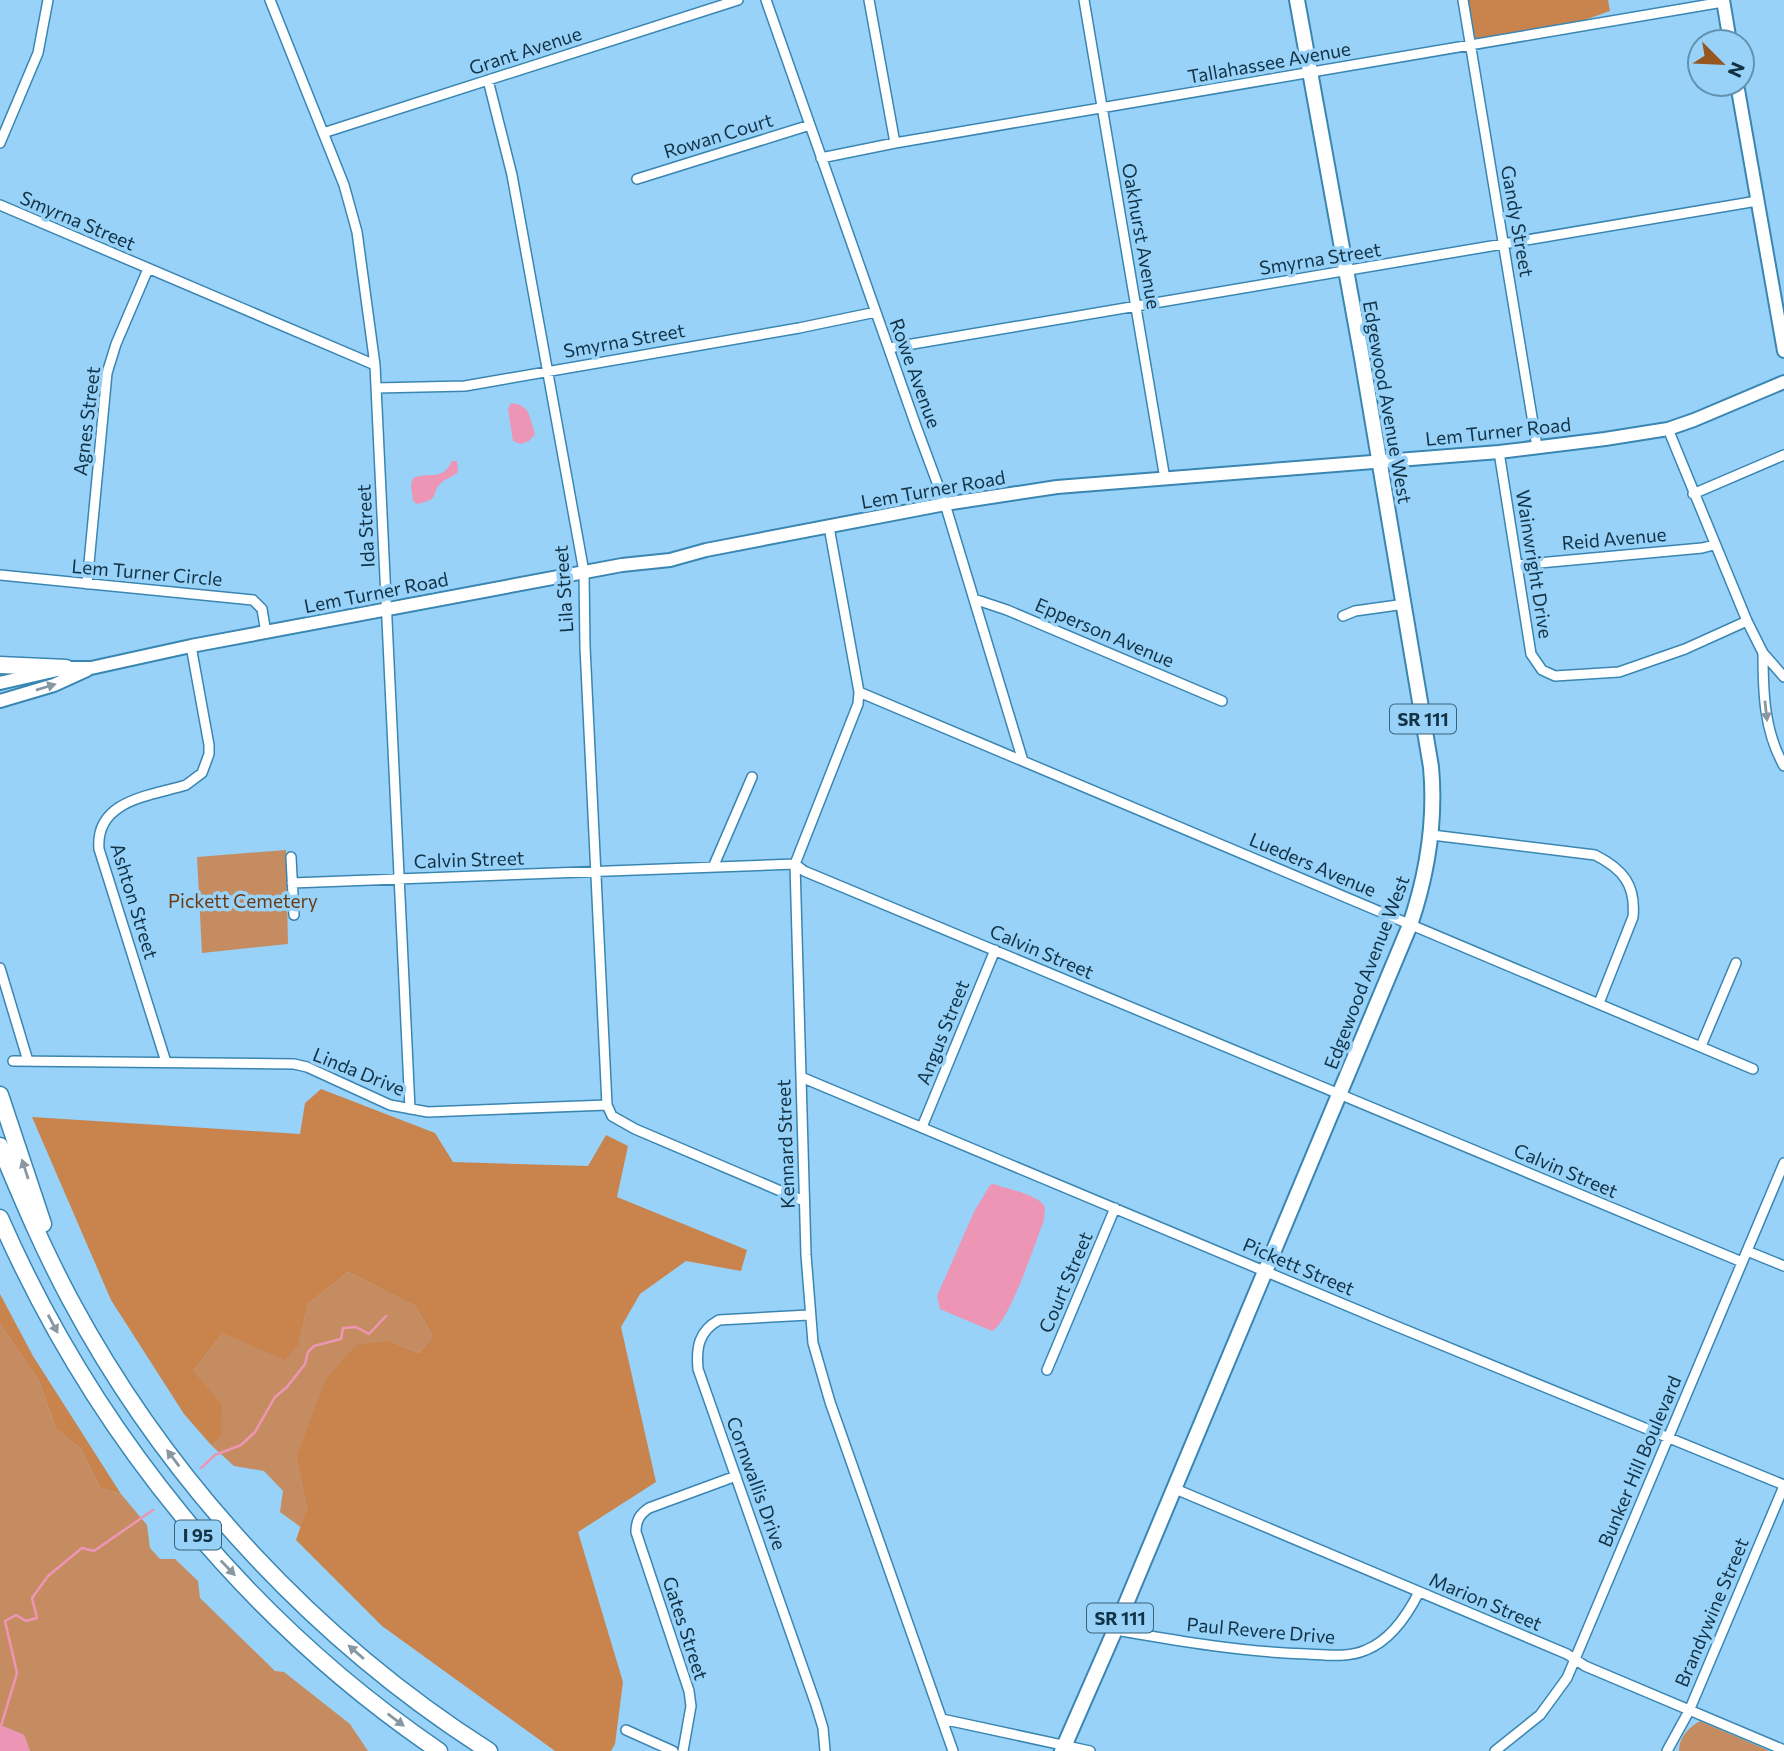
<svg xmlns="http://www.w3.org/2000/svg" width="1784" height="1751" font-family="Commissioner,sans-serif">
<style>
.green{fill:#c68c61}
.forest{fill:#c9834d}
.water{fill:#ec95b4}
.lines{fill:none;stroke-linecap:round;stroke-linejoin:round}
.stream{stroke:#ec95b4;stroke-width:2.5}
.street-casing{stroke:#3a86b2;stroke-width:12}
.secondary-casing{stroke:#3a86b2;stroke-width:16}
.primary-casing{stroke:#3a86b2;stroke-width:18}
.highway-casing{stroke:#3a86b2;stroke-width:19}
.street{stroke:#fff;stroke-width:9}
.secondary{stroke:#fff;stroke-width:12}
.primary{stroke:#fff;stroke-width:14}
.highway{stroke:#fff;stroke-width:16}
.oneway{fill:#8898a2}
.labels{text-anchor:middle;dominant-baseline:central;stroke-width:7;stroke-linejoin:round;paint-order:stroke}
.shield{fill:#98d2f8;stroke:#3a627b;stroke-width:2}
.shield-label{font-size:18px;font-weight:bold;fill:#123245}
.street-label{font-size:19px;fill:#123245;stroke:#98d2f8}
.park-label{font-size:19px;fill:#6a3b12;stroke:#98d2f8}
</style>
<rect width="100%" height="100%" fill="#98d2f8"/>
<!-- green -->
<path class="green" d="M286 850 288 944 202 953 197 857Z
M348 1272 415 1306 433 1336 419 1353 390 1341 296 1458 307 1508 302 1528 280 1512 283 1491 264 1471 234 1466 212 1446 221 1436 193 1371 223 1333 299 1344 308 1304Z
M0 1324 39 1381 56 1429 81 1449 100 1488 121 1494 147 1525 150 1548 160 1559H175L198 1581 200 1598 275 1671 284 1672 350 1724 368 1751H30L24 1735 0 1725Z
M1700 1721 1770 1751H1679C1679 1737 1689 1727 1700 1721Z"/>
<!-- forest -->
<path class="forest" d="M1468 0H1608L1610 11 1573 24 1476 42Z
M321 1089 435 1133 453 1162 588 1166 606 1135 628 1146 617 1197 747 1250 741 1271 686 1261 640 1294 621 1327 656 1482 578 1532 623 1682 615 1744 611 1751H555L382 1626 296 1540 307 1508 296 1458 326 1379 356 1345 390 1341 419 1353 433 1336 415 1306 348 1272 308 1304 299 1344 285 1360 223 1333 193 1371 222 1405 221 1436 212 1446 184 1414 111 1300 32 1117 300 1134 305 1103Z
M0 1294 33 1356 121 1494 100 1488 81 1449 56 1429 39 1381 0 1324Z"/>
<!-- water -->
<path class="water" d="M511 403C531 405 529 417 535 434L529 441 521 444 513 441 508 409Z
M452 461H457L458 472C453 477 447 478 442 482 429 493 443 499 417 504L413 501 411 485 413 478C431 471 442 482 452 461Z
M994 1184C1006 1189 1041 1195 1045 1208 1045 1210 1044 1218 1044 1220 1036 1241 1009 1323 992 1331L940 1309 937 1296 974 1212 990 1185Z
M0 1725 24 1735 30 1751H0Z"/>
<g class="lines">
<!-- stream -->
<path class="stream" d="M201 1468 215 1455 241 1445 255 1432 275 1397 287 1387 305 1364 308 1352 314 1346 341 1339 343 1328 356 1327 369 1334 386 1316
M1 1726 17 1673 5 1621 16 1615 26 1621 37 1618 32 1598 48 1576 82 1548 94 1551 153 1510"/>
<!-- street casing -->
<g class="street-casing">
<path id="street" d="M270 0 344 185 357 232 375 365 410 1109
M766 0 916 426 945 504 1023 761
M869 0 895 143
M1084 0 1165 479
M1463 0 1537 447
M488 80 512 175 584 572 585 647 607 1105 612 1116 635 1129 804 1201
M323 133 738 0
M0 143 38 53 48 0
M821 158 895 143 1723 2
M637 179 810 125
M0 205 375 365
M889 348 1757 201
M376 388 465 386 799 328 876 312
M1668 429 1747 621 1763 653 1784 677
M1499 452 1531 654 1542 670 1555 676 1619 672 1685 649 1747 621
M1693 494 1784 455
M829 527 859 692 858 704 795 864 806 1255 813 1343 830 1402 953 1751
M1517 565 1702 548 1714 545
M0 575 253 600 262 609 266 633
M87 584 107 373 116 344 148 269
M974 599 1007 610 1222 701
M1343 616 1355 611 1405 604
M1763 653C1763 692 1764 731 1784 766
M859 692 1753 1069
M1432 835 1595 855C1623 869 1636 885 1633 917L1599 1003
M291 857 294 915
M714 865 752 777
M292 883 795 864 804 871 1742 1262
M0 968 28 1061
M1701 1046 1736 963
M13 1061 294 1064 307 1067 390 1105 428 1112 607 1105
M166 1062 99 849C95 800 150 796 186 785L202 773 209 754V745L191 646
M801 1077 1386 1322 1784 1485
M922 1127 995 950
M1747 1251 1784 1266
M809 1315 719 1320C699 1331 696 1347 698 1369L816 1705 823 1728 825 1751
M1047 1370 1115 1208
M1173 1488 1567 1654 1585 1666 1784 1750
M1115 1630C1179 1641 1242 1652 1307 1654 1326 1655 1348 1658 1366 1650 1391 1640 1407 1616 1419 1592
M942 1719 1090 1751
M626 1730 673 1751
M683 1751 691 1706 689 1691 636 1532C636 1520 640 1514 649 1508L736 1476
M1495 1751 1540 1715 1567 1678 1784 1163
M1667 1751 1689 1711 1784 1486"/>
</g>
<!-- secondary casing -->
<g class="secondary-casing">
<path id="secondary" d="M1723 0 1730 42
M1737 84 1784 351
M0 683 66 668H91L191 646 622 565 670 560 706 550 945 504 1057 487 1499 452 1605 439 1668 429 1694 420 1784 382
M0 701 54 685 87 670"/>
</g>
<!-- primary casing -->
<g class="primary-casing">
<path id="primary" d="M1062 1751 1115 1630 1410 925C1428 872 1436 822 1431 767L1362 358 1297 0"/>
</g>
<!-- highway casing -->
<g class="highway-casing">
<path id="highway" d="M0 665 66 668
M0 1095 43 1224
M0 1146C22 1199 44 1251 71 1301 168 1482 316 1641 489 1751
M0 1218C93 1431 246 1620 439 1751"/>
</g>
<!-- street -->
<use href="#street" class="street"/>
<!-- secondary -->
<use href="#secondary" class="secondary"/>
<!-- primary -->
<use href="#primary" class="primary"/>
<!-- highway -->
<use href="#highway" class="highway"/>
</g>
<!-- one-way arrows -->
<defs><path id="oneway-solid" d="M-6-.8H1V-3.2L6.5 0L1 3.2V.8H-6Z" transform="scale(1.75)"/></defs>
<g class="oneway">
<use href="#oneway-solid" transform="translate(46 687) rotate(-17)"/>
<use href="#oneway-solid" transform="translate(1766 711) rotate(84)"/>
<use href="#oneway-solid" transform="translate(25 1169) rotate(-108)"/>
<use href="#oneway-solid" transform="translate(53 1324) rotate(62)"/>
<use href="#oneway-solid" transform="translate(173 1458) rotate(-127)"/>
<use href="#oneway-solid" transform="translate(228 1568) rotate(46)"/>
<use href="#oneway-solid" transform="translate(356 1652) rotate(-139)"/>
<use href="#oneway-solid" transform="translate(396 1720) rotate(37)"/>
</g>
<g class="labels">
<!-- shield labels -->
<g class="shield">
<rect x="1390" y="704.5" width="66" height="29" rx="5"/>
<rect x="175" y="1520.5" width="46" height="29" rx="5"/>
<rect x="1087" y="1603.5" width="66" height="29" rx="5"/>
</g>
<g class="shield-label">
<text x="1423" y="719">SR 111</text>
<text x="198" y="1535">I 95</text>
<text x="1120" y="1618">SR 111</text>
</g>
<!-- street labels -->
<g class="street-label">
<text transform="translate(525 50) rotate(-18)">Grant Avenue</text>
<text transform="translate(1269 62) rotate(-10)">Tallahassee Avenue</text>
<text transform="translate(718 135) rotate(-17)">Rowan Court</text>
<text transform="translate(78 220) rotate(23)">Smyrna Street</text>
<text transform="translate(1518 221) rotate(80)">Gandy Street</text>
<text transform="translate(1142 236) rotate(80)">Oakhurst Avenue</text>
<text transform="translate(1320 258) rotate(-9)">Smyrna Street</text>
<text transform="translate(624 340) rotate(-10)">Smyrna Street</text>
<text transform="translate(916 373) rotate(70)">Rowe Avenue</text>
<text transform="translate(1388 402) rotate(80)">Edgewood Avenue West</text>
<text transform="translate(86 421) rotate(-83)">Agnes Street</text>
<text transform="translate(1498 431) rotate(-6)">Lem Turner Road</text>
<text transform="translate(933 489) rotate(-10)">Lem Turner Road</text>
<text transform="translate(365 526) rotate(-93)">Ida Street</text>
<text transform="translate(1614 538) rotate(-5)">Reid Avenue</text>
<text transform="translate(1535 564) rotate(81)">Wainwright Drive</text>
<text transform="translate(147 572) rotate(5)">Lem Turner Circle</text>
<text transform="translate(563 589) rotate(-94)">Lila Street</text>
<text transform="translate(376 592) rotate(-11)">Lem Turner Road</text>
<text transform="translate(1105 632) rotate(23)">Epperson Avenue</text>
<text transform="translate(469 859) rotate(-2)">Calvin Street</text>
<text transform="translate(1313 864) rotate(23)">Lueders Avenue</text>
<text transform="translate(135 901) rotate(73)">Ashton Street</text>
<text transform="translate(1042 951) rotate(23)">Calvin Street</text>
<text transform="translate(1366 972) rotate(-69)">Edgewood Avenue West</text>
<text transform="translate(942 1032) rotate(-68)">Angus Street</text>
<text transform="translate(359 1071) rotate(22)">Linda Drive</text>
<text transform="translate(785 1144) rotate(-92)">Kennard Street</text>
<text transform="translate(1566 1170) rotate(23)">Calvin Street</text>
<text transform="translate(1299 1266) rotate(23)">Pickett Street</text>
<text transform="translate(1065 1282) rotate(-67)">Court Street</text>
<text transform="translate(1639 1461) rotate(-67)">Bunker Hill Boulevard</text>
<text transform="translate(757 1483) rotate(70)">Cornwallis Drive</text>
<text transform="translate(1486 1601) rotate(23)">Marion Street</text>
<text transform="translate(1711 1612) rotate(-67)">Brandywine Street</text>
<text transform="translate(686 1628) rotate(72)">Gates Street</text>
<text transform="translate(1261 1630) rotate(5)">Paul Revere Drive</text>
</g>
<!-- park labels -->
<g class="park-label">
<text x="243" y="900">Pickett Cemetery</text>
</g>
</g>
<!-- north arrow -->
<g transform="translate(1721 63) rotate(114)"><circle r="33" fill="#98d2f8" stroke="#6292b0" stroke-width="2"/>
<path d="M0-5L12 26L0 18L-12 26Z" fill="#95561f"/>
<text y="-10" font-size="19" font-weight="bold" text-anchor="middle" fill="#123245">N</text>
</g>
</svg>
